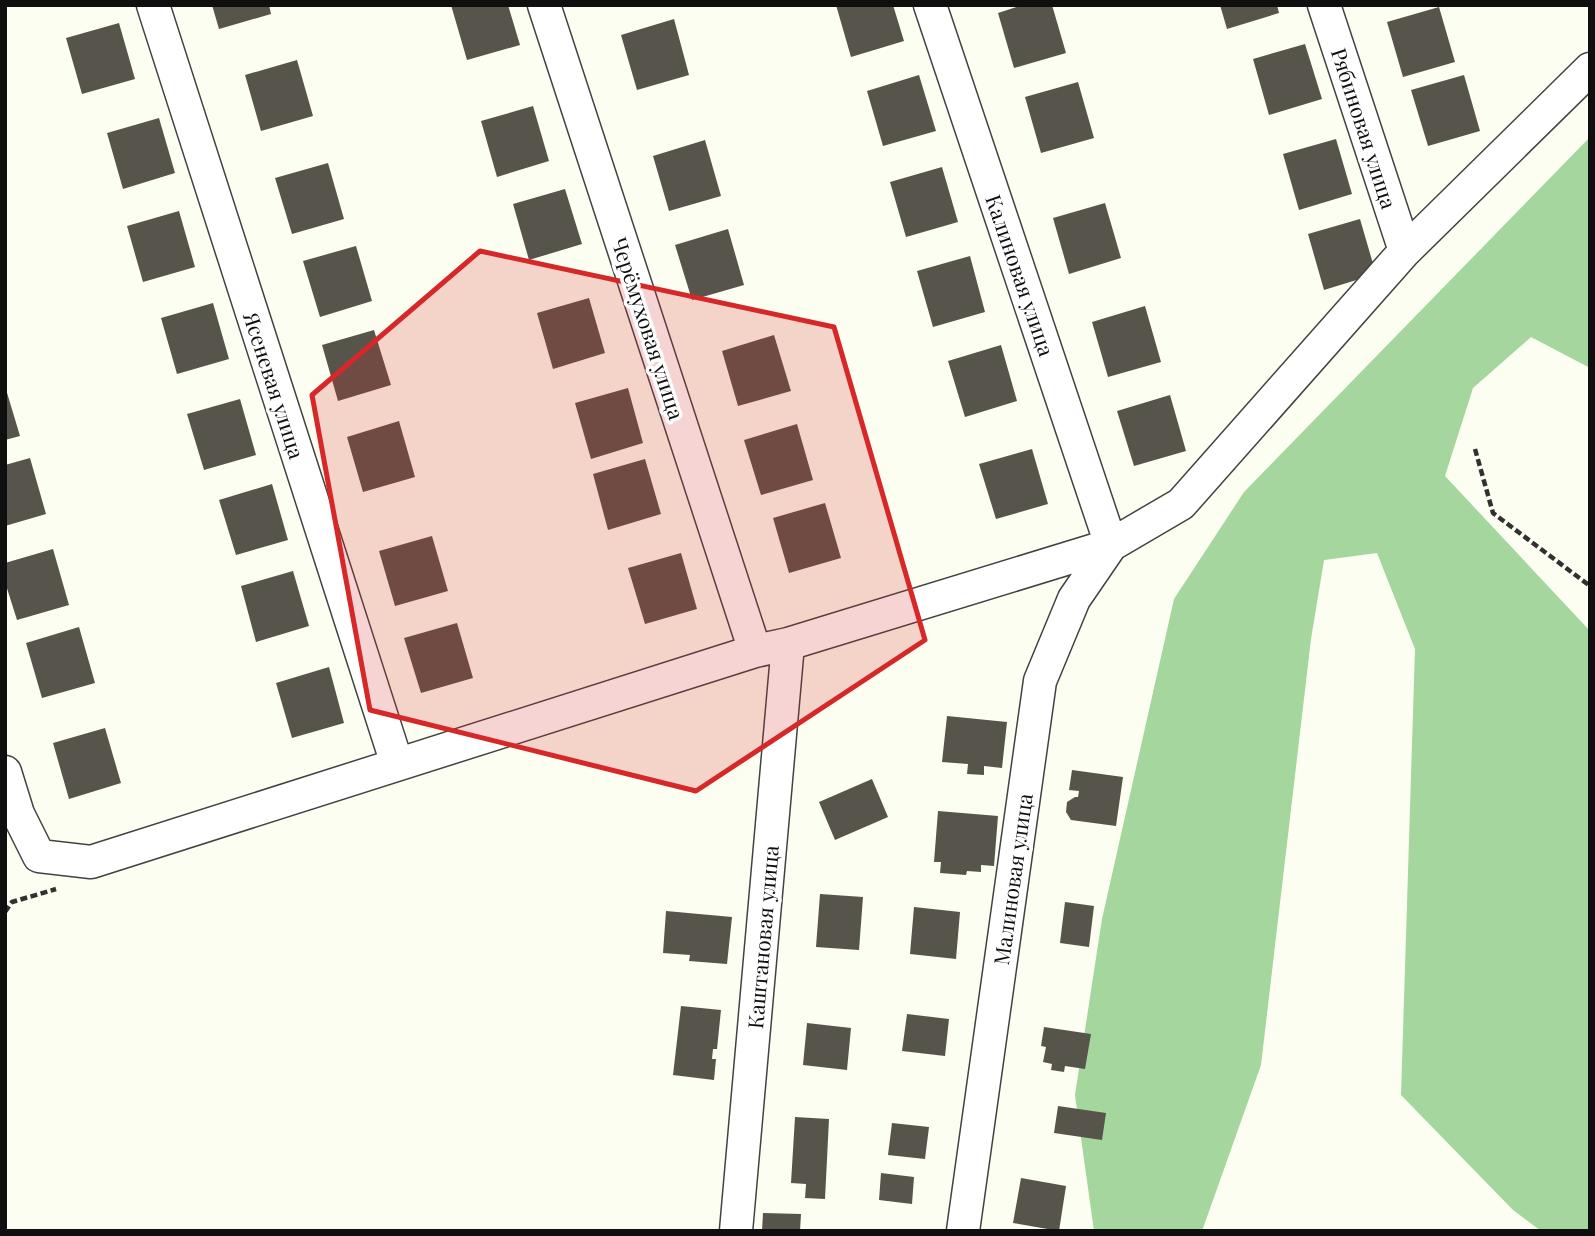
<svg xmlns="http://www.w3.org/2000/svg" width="1595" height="1236" font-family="'Playfair Display',serif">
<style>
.forest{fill:#a4d69d}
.building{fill:#57544c}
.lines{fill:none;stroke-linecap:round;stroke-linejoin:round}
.minor-casing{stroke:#424242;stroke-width:35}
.path{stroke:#313131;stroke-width:4.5;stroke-dasharray:7 3.5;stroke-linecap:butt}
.minor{stroke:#fff;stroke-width:32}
.marked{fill:#d62828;fill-opacity:0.2;stroke:#d62828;stroke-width:5;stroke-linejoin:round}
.labels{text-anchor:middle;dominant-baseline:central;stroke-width:7;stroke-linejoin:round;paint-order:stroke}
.street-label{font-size:21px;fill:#0f0f0f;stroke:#fff}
</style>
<rect width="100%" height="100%" fill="#fcfef2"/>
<!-- forest -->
<path class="forest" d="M1590 137V368L1531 337 1473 388 1445 476 1590 631V1231H1541L1513 1210 1401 1095 1415 649 1377 553 1324 560 1311 639 1261 1065 1202 1231H1094L1075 1095 1102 919 1174 599 1244 492Z"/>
<!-- building -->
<path class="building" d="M212 5H269L271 14 219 29Z
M451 5H508L520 45 467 60Z
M836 5H893L904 41 851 57Z
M1023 5H1052L1066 53 1014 68 998 13Z
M1220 5H1277L1279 13 1227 29Z
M1439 7 1455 62 1403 77 1387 22Z
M674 19 689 75 637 90 621 35Z
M119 23 135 79 82 94 66 38Z
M1305 44 1322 99 1269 115 1253 59Z
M297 60 313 116 261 131 245 75Z
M919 75 936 131 883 146 867 91Z
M1464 75 1480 131 1428 146 1411 90Z
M1078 82 1094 138 1041 153 1025 97Z
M533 106 549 161 497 177 481 121Z
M159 118 175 173 123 189 107 133Z
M1336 139 1352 194 1299 210 1283 154Z
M705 140 721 196 669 211 653 156Z
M328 163 344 219 292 234 275 178Z
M942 167 958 222 906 237 890 182Z
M565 189 582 244 529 260 513 204Z
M1105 203 1121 258 1069 274 1053 218Z
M179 211 195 267 143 282 127 226Z
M1360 219 1376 274 1324 290 1308 234Z
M728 229 744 285 692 300 675 245Z
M356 246 372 301 320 317 303 261Z
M970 256 985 312 933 327 917 271Z
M589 298 605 353 553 369 537 313Z
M213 303 229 359 177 374 161 318Z
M1145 306 1161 362 1108 377 1092 322Z
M374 330 391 385 338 401 322 345Z
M774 335 791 391 738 406 722 351Z
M1001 345 1017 401 965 417 948 361Z
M5 386 20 436 5 440Z
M628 388 643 443 591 459 575 403Z
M1170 395 1186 451 1134 466 1117 411Z
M240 399 256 455 204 470 187 414Z
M399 421 415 477 363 492 347 437Z
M797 424 813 480 761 495 744 440Z
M1032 449 1048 504 996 519 979 464Z
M30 458 46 514 5 526V465Z
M645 459 661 514 608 530 593 474Z
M272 484 288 540 236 555 219 500Z
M825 503 841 558 789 573 773 518Z
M432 536 448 591 395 606 379 551Z
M53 549 69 605 17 620 5 582V563Z
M681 553 697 609 645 624 628 568Z
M293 571 309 626 256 642 241 586Z
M457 623 473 678 421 693 404 638Z
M79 627 95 683 42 698 26 643Z
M329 667 344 723 292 738 276 683Z
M947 716 1007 722 1002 768 984 766V775L967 774 968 764 942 762Z
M105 728 121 783 69 799 53 743Z
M1072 770 1123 777 1116 826 1071 820 1066 812 1067 802 1075 797H1078L1079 791 1069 790Z
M872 779 888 817 835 840 819 802Z
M938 811 998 816 994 866 981 865V872L967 871 966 875 940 873 941 862H934Z
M820 894 863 897 859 950 816 947Z
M1065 902 1094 906 1089 947 1060 943Z
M914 907 960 912 956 959 910 954Z
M666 911 732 917 727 964 689 961 690 955 663 953Z
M681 1006 721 1010 717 1049H713L712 1059H716L714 1080 673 1075Z
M907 1014 949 1019 945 1056 902 1051Z
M807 1023 851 1028 847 1070 803 1065Z
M1044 1027 1091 1034 1085 1069 1065 1066 1064 1072 1051 1070 1052 1064 1043 1062 1046 1047 1041 1046Z
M1058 1106 1106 1113 1102 1140 1054 1133Z
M795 1117 829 1119 825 1199 805 1198 806 1184 791 1183Z
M892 1123 929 1127 925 1159 888 1155Z
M881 1173 914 1177 912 1204 879 1200Z
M1021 1178 1066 1186 1059 1231 1013 1223Z
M763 1213 801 1214 800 1231H762Z"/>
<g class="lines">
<!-- minor casing -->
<g class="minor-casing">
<path id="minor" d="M153 5 397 764
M544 5 755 651
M930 5 1111 545 1074 599 1040 681 963 1231
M1324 5 1405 251
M5 772 18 814 39 856 91 862 755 651 788 644 1111 545 1181 504 1405 251 1590 69
M736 1231 788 644"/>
</g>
<!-- path -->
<path class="path" d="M1475 449 1493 513 1590 586
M5 912 12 902 56 889"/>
<!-- minor -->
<use href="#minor" class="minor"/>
</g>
<!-- marked area -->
<path class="marked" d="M480 251 834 327 925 640 696 791 370 710 312 395Z"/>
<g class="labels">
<!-- street labels -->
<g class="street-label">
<text transform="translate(1365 128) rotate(72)">Рябиновая улица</text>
<text transform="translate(1021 275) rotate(71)">Калиновая улица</text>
<text transform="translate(649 328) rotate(72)">Черёмуховая улица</text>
<text transform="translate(275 385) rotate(72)">Ясеневая улица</text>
<text transform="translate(1012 879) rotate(-82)">Малиновая улица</text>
<text transform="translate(762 937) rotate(-85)">Каштановая улица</text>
</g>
</g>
<!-- border -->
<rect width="1595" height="1236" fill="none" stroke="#0f0f0f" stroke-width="14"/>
</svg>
